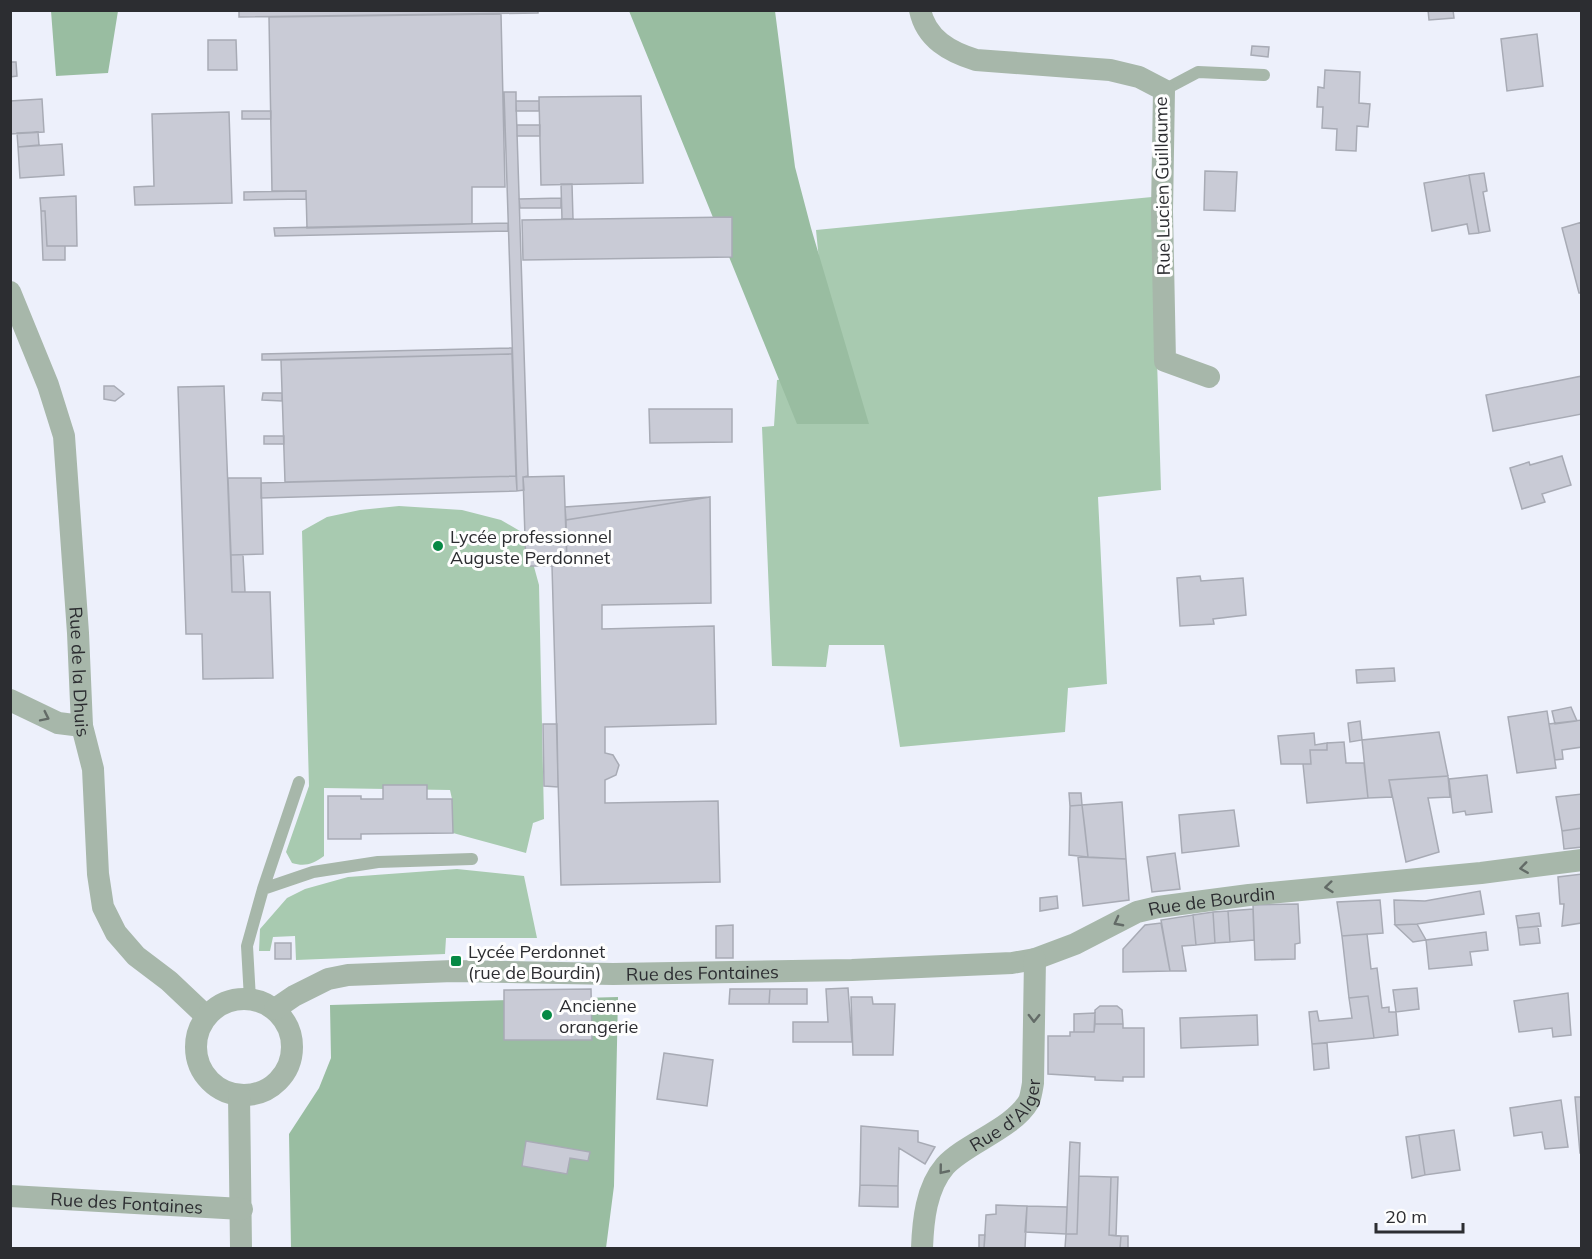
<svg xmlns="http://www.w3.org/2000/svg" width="1592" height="1259" font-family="Mulish,sans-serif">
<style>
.green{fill:#a8cab0}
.forest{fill:#99bda1}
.building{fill:#c9cbd6;stroke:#a8abb5;stroke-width:1.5}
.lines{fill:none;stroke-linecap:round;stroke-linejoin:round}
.service{stroke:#a7b7aa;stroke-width:12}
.minor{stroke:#a7b7aa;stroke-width:22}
.oneway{stroke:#636b67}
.poi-dot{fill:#068945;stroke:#fefefe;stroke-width:2}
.labels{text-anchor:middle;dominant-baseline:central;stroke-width:6;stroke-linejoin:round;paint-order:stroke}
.street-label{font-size:18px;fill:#2c2d31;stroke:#fefefe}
.poi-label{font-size:18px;fill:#2c2d31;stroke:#fefefe;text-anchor:start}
</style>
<rect width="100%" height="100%" fill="#edf0fb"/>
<!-- green -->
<path class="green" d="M1152 197 1161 490 1098 497 1107 684 1068 688 1065 732 900 747 884 645H829L826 667 772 666 762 427 774 426 777 380 830 372 816 230Z
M399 506 462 510 501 520 525 534 539 585 544 819 533 823 526 853 453 833 452 799 450 790 324 788V856C313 864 305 867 292 863L286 852 309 786 302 531 327 517 360 510Z
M457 869 524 876 537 938H446L445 954 296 960 295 936 273 937 270 951H259L260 929 287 898 305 889 348 877Z"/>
<!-- forest -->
<path class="forest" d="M51 11H118L108 73 56 76Z
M629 11H775L795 167 811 228 869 424H797Z
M618 997 614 1186 606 1248H291L289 1134 319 1088 331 1058 330 1005Z"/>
<!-- building -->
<path class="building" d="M239 10H538V13L239 17Z
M1428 10H1453L1454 18 1429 20Z
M501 14 505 187H472V224L307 228 306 191H272L269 17Z
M1537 34 1543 86 1507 91 1501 39Z
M208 40H236L237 70H208Z
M1252 46 1269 47 1268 57 1251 55Z
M10 62H16L17 76 10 77Z
M1325 70 1360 72 1359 103 1370 104 1368 127 1357 126 1356 151 1336 150 1337 129 1322 128 1323 107H1317L1318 87 1324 88Z
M504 92H516V101L528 476 523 477 524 490 517 491Z
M641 96 643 183 541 185 539 97Z
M42 99 44 132 10 134V101Z
M516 101H539V111H516Z
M242 111H271V119H242Z
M229 112 232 203 135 205 134 187 154 186 152 114Z
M517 125H540V136H517Z
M38 132 39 145 18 147 17 133Z
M62 144 64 175 20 178 18 147Z
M1205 171 1237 172 1235 211 1204 210Z
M1484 173 1487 191 1483 192 1490 231 1479 233 1469 175Z
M1469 175 1479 233 1469 234 1467 224 1432 231 1424 183Z
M561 184H572L573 219H562Z
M306 191V199L244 200V192Z
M76 196 77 246H47L45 211H41L40 198Z
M561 198V208H520L519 199Z
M41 211H45L47 246H65V260H43Z
M732 217V257L523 260 522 220Z
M1582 222V293H1579L1562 228Z
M508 223V231L275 236 274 228Z
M512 348V354L262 360V354Z
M512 354 516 476 285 482 281 360Z
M1582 376V414L1493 431 1486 395Z
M104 386H114L124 394 115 401 104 399Z
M224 386 232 592H270L273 678 203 679 202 634H186L178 387Z
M263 393H282V401L262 400Z
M649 409H732V442L650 443Z
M264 436H284V444H264Z
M1562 456 1571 485 1542 494 1545 502 1522 509 1510 468 1529 462 1530 465Z
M516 476 517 491 261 498V483Z
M564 476 567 566H526L523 477Z
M228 478H261L263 554 231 555Z
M710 497 566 520 565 507Z
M710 497 711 603 602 605V629L714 626 716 724 605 727V753L613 755 619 765 616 775 605 780V803L718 801 720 882 561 885 552 566H567L566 520Z
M231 555H243L245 592H232Z
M1200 576 1201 581 1243 578 1246 615 1213 619 1214 624 1180 626 1177 578Z
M1394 668 1395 681 1357 683 1356 670Z
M1571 707 1577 721 1555 724 1552 711Z
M1547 711 1556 768 1517 773 1508 717Z
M1582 720V747L1562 750 1563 759 1555 760 1549 724Z
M1360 721 1362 740 1350 742 1348 723Z
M543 724H557L558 787 544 786Z
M1439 732 1448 776 1389 780 1392 797 1368 798 1362 740Z
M1314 733 1315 745 1327 743V750H1310L1311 764H1281L1278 736Z
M1344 742 1346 763H1364L1368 798 1307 803 1303 764H1311L1310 750H1327V743Z
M1487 775 1492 812 1466 815 1465 811 1453 813 1449 779Z
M1448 776 1450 797 1428 798 1439 852 1406 862 1389 780Z
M383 785H427V799H452L453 833 361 834V839H328V796H361V799H383Z
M1069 793H1081L1082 805 1070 806Z
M1582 794V828L1562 831 1556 797Z
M1122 802 1126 859 1088 857 1082 805Z
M1082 805 1085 829 1088 857 1069 855 1070 806Z
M1234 810 1239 846 1182 853 1179 815Z
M1582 828V847L1564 849 1562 831Z
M1175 853 1180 889 1152 892 1147 857Z
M1078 857 1126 859 1129 900 1083 906Z
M1582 874 1581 923 1562 926 1564 904H1560L1558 877Z
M1480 891 1484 914 1417 924 1395 925 1394 900 1425 901Z
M1057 896 1058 908 1040 911V898Z
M1380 900 1383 933 1342 936 1337 902Z
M1298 904 1300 943 1295 944V959L1255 960 1253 905Z
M1253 909 1254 940 1230 942 1228 911Z
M1228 911 1230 942 1215 943 1213 912Z
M1213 912 1215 943 1196 945 1193 915Z
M1539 913 1541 926 1518 928 1516 916Z
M1193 915 1196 945 1182 946 1186 971H1170L1161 920Z
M1161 923 1170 971 1123 972V949L1145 925Z
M1417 924 1426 940 1413 942 1395 925Z
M733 925V958H716V926Z
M1538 926 1540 943 1520 945 1518 928Z
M1486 932 1488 950 1470 952 1472 965 1429 969 1426 940Z
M1367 934 1371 969 1377 968 1382 1008 1389 1007V1012H1396L1398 1035 1374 1038 1368 996 1349 998 1342 936Z
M275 943H291V959H275Z
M848 988 852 1042H793V1022H828L826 989Z
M1417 988 1419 1009 1396 1012 1393 990Z
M591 989 592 1040H504V990Z
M730 989H770L769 1004H729Z
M770 989H807V1004H769Z
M1568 993 1571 1035 1553 1037 1552 1028 1519 1032 1514 1001Z
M1368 996 1374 1038 1312 1044 1309 1012 1317 1011 1319 1021 1352 1018 1349 998Z
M851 997H872L873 1004H895L893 1055H853Z
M1100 1006H1117L1122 1010 1123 1024H1095V1010Z
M1095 1013 1094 1032H1074V1014Z
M1257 1015 1258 1045 1181 1048 1180 1018Z
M1095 1024H1123V1028H1144V1077H1123V1081L1095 1080V1077L1048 1074V1036H1070V1032H1094Z
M1327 1043 1329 1068 1314 1070 1312 1044Z
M664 1053 713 1060 707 1106 657 1099Z
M1575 1097H1582V1153H1580Z
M1561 1100 1568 1147 1545 1149 1542 1132 1514 1136 1510 1108Z
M861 1126 918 1131V1142L935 1147 925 1164 899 1148 898 1186 860 1185Z
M1454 1130 1460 1170 1425 1175 1419 1135Z
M1419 1135 1425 1175 1412 1178 1406 1137Z
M526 1141 590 1152 588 1161 570 1158 567 1174 522 1166Z
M1070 1142 1080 1143 1077 1234H1066Z
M1079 1176 1111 1177 1109 1235 1121 1236 1120 1248H1065L1066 1234H1077Z
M1111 1177H1118L1116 1236 1109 1235Z
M860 1185 898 1186V1207L859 1206Z
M996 1205 1027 1206 1025 1248H984L986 1215 996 1214Z
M1027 1206 1067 1207 1066 1234 1025 1232Z
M979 1235H985L984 1248H979Z
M1121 1236H1128V1248H1120Z"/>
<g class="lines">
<!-- service -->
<path class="service" d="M1164 90 1198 72 1264 75
M263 889 313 872 378 862 472 859
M250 999 247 946 263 889 299 782"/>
<!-- minor -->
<g class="minor">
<path d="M920 10C926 39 950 52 976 60L1110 70 1139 77 1164 90 1162 211 1165 361 1209 377"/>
<path id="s1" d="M10 292 48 385 64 436 78 633 82 726 93 769 98 874 103 907 116 933 136 956 169 981 206 1016"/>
<path d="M10 700 58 723 82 726"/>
<circle cx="244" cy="1047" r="48"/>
<path id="s2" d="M275 1009 294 996 328 979 348 975 453 971 613 974 852 970 1012 963 1035 959 1075 944 1137 912 1158 907 1249 895 1481 873 1582 860"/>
<path d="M239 1095 241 1248"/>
<path id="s3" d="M10 1196 242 1209"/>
<path id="s4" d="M922 1248C923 1221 926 1188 945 1166 966 1143 1013 1129 1029 1101 1031 1096 1032 1089 1033 1083L1035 959"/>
</g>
</g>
<!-- one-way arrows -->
<defs><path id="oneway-chevron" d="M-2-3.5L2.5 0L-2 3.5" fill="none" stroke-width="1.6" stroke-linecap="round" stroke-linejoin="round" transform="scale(1.5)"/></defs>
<g class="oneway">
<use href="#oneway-chevron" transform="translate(45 717) rotate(26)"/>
<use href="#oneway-chevron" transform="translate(1524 868) rotate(172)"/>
<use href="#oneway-chevron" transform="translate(1329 887) rotate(174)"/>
<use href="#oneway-chevron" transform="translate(1118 922) rotate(152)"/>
<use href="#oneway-chevron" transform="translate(1034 1018) rotate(91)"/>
<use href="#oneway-chevron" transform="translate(943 1170) rotate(129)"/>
</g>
<!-- markers -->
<g class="poi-dot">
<circle cx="438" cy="546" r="6"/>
<rect x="450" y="955" width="12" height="12" rx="3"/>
<circle cx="547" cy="1015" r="6"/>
</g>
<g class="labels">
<!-- street labels -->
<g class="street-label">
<text transform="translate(1162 186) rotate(-91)">Rue Lucien Guillaume</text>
<text stroke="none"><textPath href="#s1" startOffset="390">Rue de la Dhuis</textPath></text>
<text stroke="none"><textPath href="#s2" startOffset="957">Rue de Bourdin</textPath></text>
<text stroke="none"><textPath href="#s2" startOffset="436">Rue des Fontaines</textPath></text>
<text stroke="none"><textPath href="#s4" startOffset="168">Rue d'Alger</textPath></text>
<text stroke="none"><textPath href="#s3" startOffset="117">Rue des Fontaines</textPath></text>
</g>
<!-- poi labels -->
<g class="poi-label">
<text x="450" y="536">Lycée professionnel<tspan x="450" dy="21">Auguste Perdonnet</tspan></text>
<text x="468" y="951">Lycée Perdonnet<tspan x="468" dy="21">(rue de Bourdin)</tspan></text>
<text x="559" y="1005">Ancienne<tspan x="559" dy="21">orangerie</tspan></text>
</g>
</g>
<!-- border -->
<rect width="1592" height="1259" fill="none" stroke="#2c2d31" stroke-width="24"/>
<!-- scale -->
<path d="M1376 1223v9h87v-9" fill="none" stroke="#2c2d31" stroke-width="3"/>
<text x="1385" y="1223" font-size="18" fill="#2c2d31" stroke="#fefefe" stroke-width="4.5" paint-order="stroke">20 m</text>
</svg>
